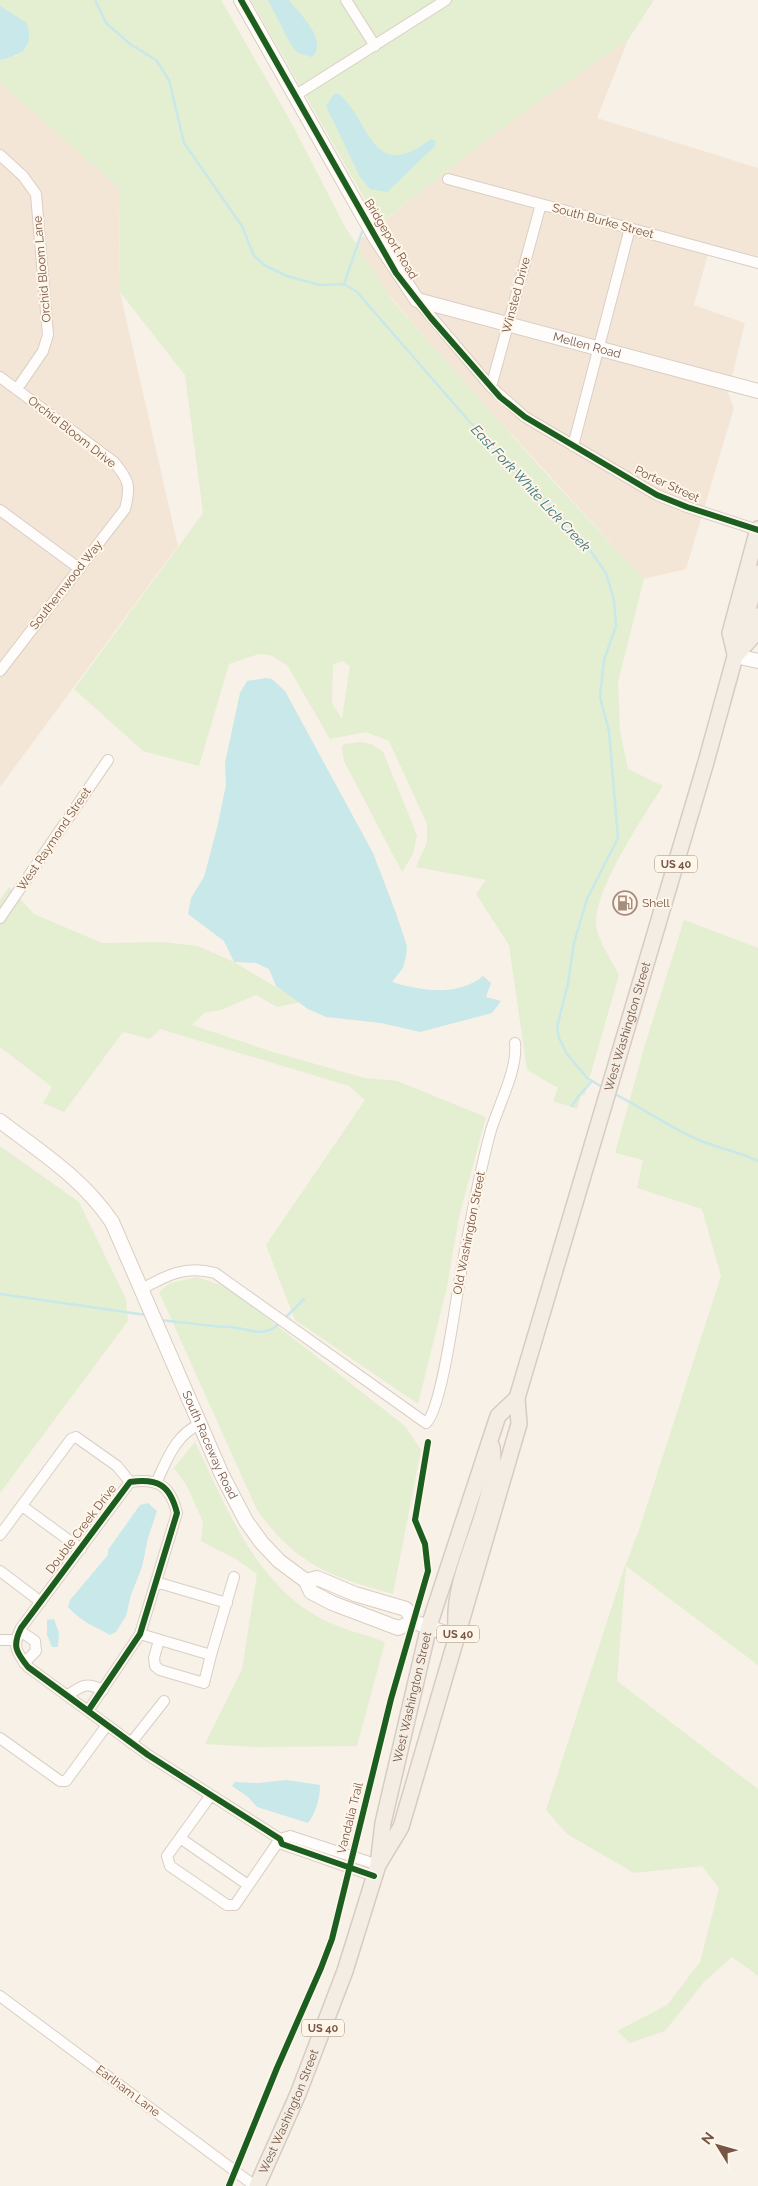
<svg xmlns="http://www.w3.org/2000/svg" width="758" height="2186" font-family="Raleway,sans-serif">
<style>
.residential{fill:#f4e6d7}
.green{fill:#e4efd1;fill-rule:evenodd}
.water{fill:#c8e8e9}
.lines{fill:none;stroke-linecap:round;stroke-linejoin:round}
.stream{stroke:#c8e8e9;stroke-width:2.5}
.street-casing{stroke:#d9cec6;stroke-width:12}
.secondary-casing{stroke:#d9cdc3;stroke-width:16}
.primary-casing{stroke:#d7cbc3;stroke-width:18}
.street{stroke:#fefdfb;stroke-width:10}
.secondary{stroke:#fefdfb;stroke-width:14}
.primary{stroke:#f3ede4;stroke-width:15}
.cycleway-casing{stroke:#fff6ea;stroke-width:9}
.cycleway{stroke:#1b5e20;stroke-width:6}
.labels{text-anchor:middle;dominant-baseline:central;stroke-width:4;stroke-linejoin:round;paint-order:stroke}
.shield{fill:#fff6ea;stroke:#a08676;stroke-width:1}
.shield-label{font-size:11px;font-weight:bold;fill:#785645}
.street-label{font-size:12px;fill:#785645;stroke:#fff6ea}
.poi-label{font-size:12px;fill:#785645;stroke:#fff6ea;text-anchor:start}
.water-label{font-size:14px;font-style:italic;fill:#38767f;stroke:#fff6ea}
</style>
<rect width="100%" height="100%" fill="#f8f1e7"/>
<!-- residential -->
<path class="residential" d="M628 40 597 118 758 168V254L755 262 709 250 694 305 745 323 728 393 734 408 686 569 644 579 461 379 387 293 355 243 517 117Z
M0 83 119 188 120 292 178 546 0 787Z"/>
<!-- green -->
<path class="green" d="M0 0H221L291 122 344 225 392 300 542 469 644 579 618 682 620 731 628 769 663 786C645 814 588 898 597 930 601 945 612 961 619 975L585 1094 581 1096 577 1109 553 1101 558 1088 527 1070 509 945 476 894 486 880 416 867 427 842V824L389 741 366 732 330 739 287 665 270 655 259 654 229 664 199 766 143 751 74 689 203 513 185 375 120 292 119 188 0 83V60L16 56 28 46 0 6ZM342 661 350 666 342 719 332 703 333 665Z
M251 0H654L628 40 517 117 379 224Z
M360 742 372 744 383 752 417 835 413 854 402 872 344 761 342 747 344 744Z
M9 887 34 914 102 943 163 942 198 946 234 962 301 1002 277 1007 256 995 221 1010 204 1013 192 1025 273 1052 365 1078 397 1081 486 1117 459 1217 447 1287 418 1404 295 1320 266 1245 365 1100 349 1086 160 1029 150 1039 123 1032 64 1112 43 1103 52 1087 0 1047V900Z
M684 920 758 948V1665L626 1566 617 1681 758 1789V1976L732 1957 704 1982 665 2031 630 2043 617 2031 667 2005 700 1962 719 1888 702 1866 634 1873 567 1834 546 1810 625 1566 639 1530 721 1276 702 1209 637 1188 643 1160 615 1153 644 1048Z
M0 1146 79 1202 126 1299 128 1321 0 1493Z
M197 1277 229 1288 405 1426 421 1450 393 1594C329 1576 298 1566 257 1510L159 1292 170 1283Z
M195 1442C227 1508 257 1589 328 1622 346 1630 366 1635 385 1642L357 1746 256 1747 205 1744 242 1669 257 1574 239 1561 201 1541 203 1522 187 1486 174 1468Z"/>
<!-- water -->
<path class="water" d="M268 0H289C300 14 329 41 312 57L298 53 291 45Z
M0 6 27 23C34 48 23 55 0 60Z
M334 94H339C371 121 371 185 431 139L436 141 435 146 387 192 370 189 360 177 326 106Z
M266 678 272 679 285 691 373 853 396 913 407 946 406 956 403 968 392 982C422 991 457 997 483 976L491 983 486 997 501 1001 492 1013 420 1032 381 1023 326 1017 308 1009 276 986 269 969 256 963 234 962 224 941 188 914 191 898 204 877 217 828 226 785 225 763 240 693 247 681Z
M148 1503 157 1511 148 1538 142 1567 131 1595 126 1616 116 1632 110 1635C94 1626 80 1621 68 1607L70 1600 108 1555V1550L140 1505Z
M54 1619 59 1633 58 1647H52L47 1635V1620Z
M286 1780 320 1785C320 1798 316 1812 308 1823L257 1807 248 1797 232 1786 235 1782 258 1783Z"/>
<g class="lines">
<!-- stream -->
<path class="stream" d="M95 0 106 23 130 44 156 60 169 80 184 143 242 226 254 256 266 266 287 276 320 285 344 284 357 292 468 420 582 539 606 573 614 600 616 626 604 660 600 697 609 731 618 838 587 899 574 943 568 984 557 1027 559 1038 567 1054 587 1078 604 1088
M344 284 362 232
M613 1093C640 1107 665 1124 692 1137 714 1148 736 1150 758 1161
M572 1106 577 1098 592 1081
M0 1294 146 1315
M284 1319 304 1299
M160 1320 222 1327C243 1324 261 1342 280 1323"/>
<!-- street casing -->
<g class="street-casing">
<path id="street" d="M346 0 375 46
M296 95 446 0
M0 155 23 176 36 194 48 335 43 351 17 389
M448 179 758 263
M417 300 491 387 525 417 657 495 687 507 758 530
M0 377 114 462C129 480 131 486 125 509L0 671
M491 387 541 204
M573 446 630 228
M0 510 80 569
M0 918 108 760
M142 1289C167 1275 186 1265 215 1273L426 1423C442 1410 456 1298 461 1272 470 1224 478 1177 491 1130 499 1104 518 1069 515 1043
M156 1483C167 1460 175 1435 200 1424
M22 1506 81 1549
M0 1535 71 1439 76 1437 117 1466 130 1482
M0 1571 41 1602
M156 1582 227 1603
M20 1631 35 1641 36 1651 24 1663
M140 1634 211 1655 234 1577
M0 1640H15
M159 1640 154 1658 155 1666 160 1670 204 1683 211 1655
M67 1696C82 1685 86 1682 103 1690
M88 1711 140 1634 177 1513C170 1485 158 1478 130 1482L21 1628C12 1646 16 1652 28 1667L148 1755 280 1839 282 1844 374 1876
M0 1738 60 1781H66L107 1725
M131 1743 164 1701
M211 1795 167 1856 170 1866 227 1905H235L280 1839
M180 1838 248 1885
M280 1839 290 1836 378 1865
M0 1996 255 2186"/>
</g>
<!-- secondary casing -->
<g class="secondary-casing">
<g id="secondary">
<path id="s1" d="M241 0 375 237 417 300 758 391"/>
<path d="M735 656 758 661"/>
<path id="s2" d="M0 1121C42 1153 82 1178 112 1222L222 1475 246 1521 262 1543 279 1561 306 1581 311 1592 332 1603 398 1628 414 1622 457 1637"/>
<path d="M306 1581 317 1578 355 1594 406 1609 414 1622"/>
</g>
</g>
<!-- primary casing -->
<g class="primary-casing">
<g id="primary">
<path d="M738 653 752 637 758 616"/>
<path d="M735 654 730 633 758 529"/>
<path d="M456 1626C452 1567 500 1505 492 1447"/>
<path id="s3" d="M378 1865 401 1827 519 1424 517 1398 706 762 758 573"/>
<path id="s4" d="M257 2186 298 2094 345 1971 378 1865 383 1823 429 1626 498 1416 517 1398"/>
</g>
</g>
<!-- street -->
<use href="#street" class="street"/>
<!-- secondary -->
<use href="#secondary" class="secondary"/>
<!-- primary -->
<use href="#primary" class="primary"/>
<!-- cycleway casing -->
<g class="cycleway-casing">
<path id="cycleway" d="M241 0 396 273 431 318 500 397 525 417 657 495 687 507 758 530
M88 1711 140 1634 177 1513C170 1485 158 1478 130 1482L21 1628C12 1646 16 1652 28 1667L148 1755 280 1839 282 1844 374 1876
M229 2186 277 2068 321 1968 332 1939 391 1699 428 1571 425 1544 415 1520 428 1442"/>
</g>
<!-- cycleway -->
<use href="#cycleway" class="cycleway"/>
</g>
<!-- icons -->
<defs>
<g id="fuel-ring" transform="scale(1.25)"><circle r="9.5" fill="#fff6ea" stroke="#a58c7e" stroke-width="1.5"/><path d="M-5.5-6h7V0h2V4h1.3V-2.5L3-4.5l.8-.8L6-3V5H2.5V1h-1V6h-7ZM-4.2-4.7v3.2H.2V-4.7Z" fill="#a58c7e"/></g>
</defs>
<g fill-rule="evenodd">
<use href="#fuel-ring" x="625" y="903"/>
</g>
<g class="labels">
<!-- shield labels -->
<g class="shield">
<rect x="655" y="855.5" width="42" height="17" rx="4"/>
<rect x="437" y="1625.5" width="42" height="17" rx="4"/>
<rect x="302" y="2019.5" width="42" height="17" rx="4"/>
</g>
<g class="shield-label">
<text x="676" y="864">US 40</text>
<text x="458" y="1634">US 40</text>
<text x="323" y="2028">US 40</text>
</g>
<!-- street labels -->
<g class="street-label">
<text transform="translate(603 221) rotate(15)">South Burke Street</text>
<text transform="translate(391 239) rotate(59)">Bridgeport Road</text>
<text transform="translate(42 269) rotate(-95)">Orchid Bloom Lane</text>
<text transform="translate(516 295) rotate(-75)">Winsted Drive</text>
<text stroke="none"><textPath href="#s1" startOffset="524">Mellen Road</textPath></text>
<text transform="translate(72 432) rotate(38)">Orchid Bloom Drive</text>
<text transform="translate(667 484) rotate(25)">Porter Street</text>
<text transform="translate(66 585) rotate(-52)">Southernwood Way</text>
<text transform="translate(54 839) rotate(-56)">West Raymond Street</text>
<text stroke="none"><textPath href="#s3" startOffset="878">West Washington Street</textPath></text>
<text transform="translate(469 1233) rotate(-79)">Old Washington Street</text>
<text stroke="none"><textPath href="#s2" startOffset="395">South Raceway Road</textPath></text>
<text transform="translate(81 1529) rotate(-53)">Double Creek Drive</text>
<text stroke="none"><textPath href="#s4" startOffset="515">West Washington Street</textPath></text>
<text transform="translate(350 1818) rotate(-76)">Vandalia Trail</text>
<text transform="translate(128 2091) rotate(37)">Earlham Lane</text>
<text stroke="none"><textPath href="#s4" startOffset="81">West Washington Street</textPath></text>
</g>
<!-- poi labels -->
<g class="poi-label">
<text x="642" y="903">Shell</text>
</g>
<!-- water labels -->
<g class="water-label">
<text transform="translate(531 488) rotate(47)">East Fork White Lick Creek</text>
</g>
</g>
<!-- north arrow -->
<g transform="translate(718 2146) rotate(307)" stroke="#fff6ea" stroke-width="4" paint-order="stroke">
<path d="M0-4L9 19L0 12L-9 19Z" fill="#785645"/>
<text y="-8" font-size="14" font-weight="bold" text-anchor="middle" fill="#785645">N</text>
</g>
</svg>
